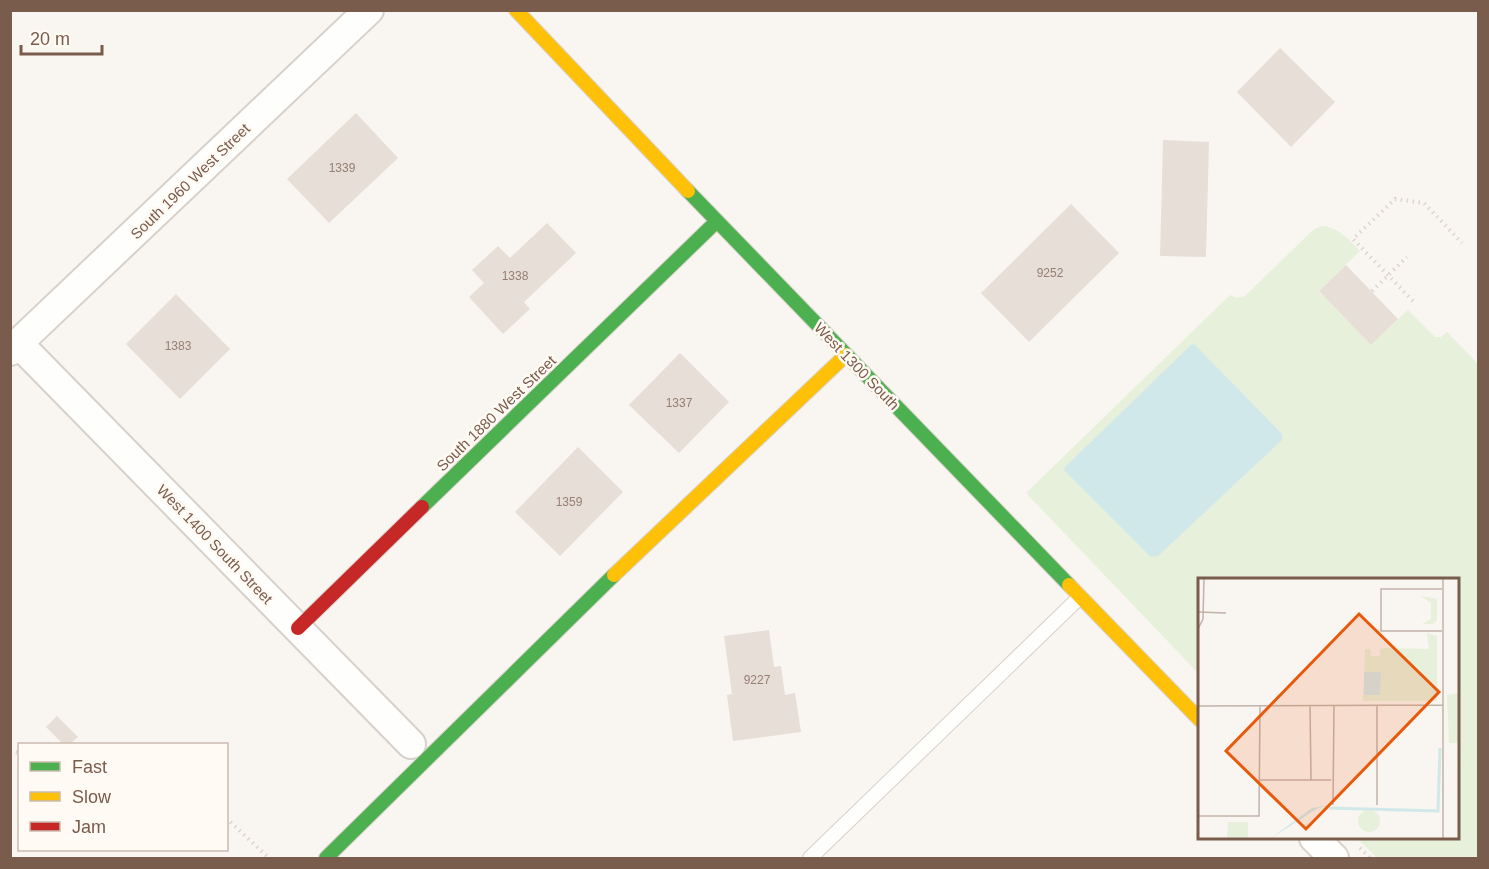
<svg xmlns="http://www.w3.org/2000/svg" width="1489" height="869" font-family="Helvetica,sans-serif">
<style>
.green{fill:#e7f0db}
.water{fill:#d0e8ea}
.building{fill:#e6ded7}
.lines{fill:none;stroke-linecap:round;stroke-linejoin:round}
.lane-casing{stroke:#d7d1cb;stroke-width:16}
.street-casing{stroke:#d7d1cb;stroke-width:32}
.fast-casing{stroke:#d9d2cb;stroke-width:16}
.slow-casing{stroke:#d9d2cb;stroke-width:16}
.jam-casing{stroke:#d9d2cb;stroke-width:16}
.path{stroke:#dcd5d0;stroke-width:4;stroke-dasharray:1.5 4.5;stroke-linecap:butt}
.lane{stroke:#fefefd;stroke-width:14}
.street{stroke:#fefefd;stroke-width:28}
.fast{stroke:#4caf50;stroke-width:14}
.slow{stroke:#ffc107;stroke-width:14}
.jam{stroke:#c62828;stroke-width:14}
.labels{text-anchor:middle;dominant-baseline:central;stroke-width:5;stroke-linejoin:round;paint-order:stroke}
.number-label{font-size:12px;fill:#977e72}
.street-label{font-size:15px;fill:#7a5c4d;stroke:#fffaf3}
.inset-river{fill:none;stroke:#d0e8ea;stroke-width:3}
.inset-road{fill:none;stroke:#c2b3aa;stroke-width:1.5}
.view{fill:#e8590c;fill-opacity:0.15;stroke:#e8590c;stroke-width:3}
.inset-edge{fill:none;stroke:#7a5c4d;stroke-width:3}
</style>
<rect width="100%" height="100%" fill="#f9f5f0"/>
<!-- green -->
<path class="green" d="M1321 226C1339 227 1348 239 1360 251L1319 291 1371 345 1408 310 1435 337H1441L1447 332 1478 364V858H1377L1357 838H1458V580H1200L1199 674 1026 493 1230 295 1237 298 1245 296 1313 230Z"/>
<!-- water -->
<path class="water" d="M1194 344 1282 434V440L1158 556 1151 557 1064 470 1065 467 1191 345Z"/>
<!-- building -->
<path class="building" d="M1280 48 1335 102 1291 147 1237 92Z
M356 113 398 158 329 223 287 179Z
M1163 140 1209 142 1206 257 1160 256Z
M1071 204 1119 253 1029 342 981 293Z
M547 223 576 253 524 302 530 309 503 334 469 297 484 283 472 270 498 246 510 258Z
M1346 265 1398 319 1371 345 1319 291Z
M176 294 230 349 180 399 126 344Z
M680 353 729 402 679 453 629 405Z
M578 447 623 492 560 556 515 512Z
M769 630 774 667 781 666 785 695 795 693 801 732 733 741 727 695 732 694 724 636Z
M57 716 78 737 70 744H63L46 727Z"/>
<g class="lines">
<!-- lane casing -->
<g class="lane-casing">
<path id="lane" d="M810 858 1080 597"/>
</g>
<!-- street casing -->
<g class="street-casing">
<path id="street" d="M19 344 411 744
M10 351 369 10
M1314 838 1334 858"/>
</g>
<!-- fast casing -->
<g class="fast-casing">
<path id="fast" d="M688 191 1069 585
M422 507 717 221
M326 858 614 575"/>
</g>
<!-- slow casing -->
<g class="slow-casing">
<path id="slow" d="M516 10 688 191
M614 575 846 355
M1069 585 1200 720"/>
</g>
<!-- jam casing -->
<g class="jam-casing">
<path id="jam" d="M298 628 422 507"/>
</g>
<!-- path -->
<path class="path" d="M1372 291 1407 257
M1413 301 1353 239 1395 199 1424 203 1462 243
M10 751 20 753
M226 818 269 858
M1360 848 1370 858"/>
<!-- lane -->
<use href="#lane" class="lane"/>
<!-- street -->
<use href="#street" class="street"/>
<!-- fast -->
<use href="#fast" class="fast"/>
<!-- slow -->
<use href="#slow" class="slow"/>
<!-- jam -->
<use href="#jam" class="jam"/>
</g>
<g class="labels">
<!-- number labels -->
<g class="number-label">
<text x="342" y="168">1339</text>
<text x="1050" y="273">9252</text>
<text x="515" y="276">1338</text>
<text x="178" y="346">1383</text>
<text x="679" y="403">1337</text>
<text x="569" y="502">1359</text>
<text x="757" y="680">9227</text>
</g>
<!-- street labels -->
<g class="street-label">
<text transform="translate(190 181) rotate(-44)">South 1960 West Street</text>
<text transform="translate(857 366) rotate(46)">West 1300 South</text>
<text transform="translate(496 413) rotate(-44)">South 1880 West Street</text>
<text transform="translate(215 544) rotate(46)">West 1400 South Street</text>
</g>
</g>
<!-- overview -->
<g transform="translate(1198 578)">
<rect width="261" height="261" fill="#f9f5f0"/>
<path d="M223 18 239 21V42L235 46H224L233 41V25ZM229 55 239 58V123H165L167 71H172L173 78H182V71L188 70 231 71ZM261 115V165H251L249 117ZM160 243a11 11 0 1 1 22 0a11 11 0 1 1-22 0ZM30 244H50V261H29Z" fill="#e7f0db"/>
<path d="M183 94 182 117H166V94ZM133 227 120 230 72 261 114 230Z" fill="#d0e8ea"/>
<path class="inset-river" d="M131 230 240 233 242 170"/>
<path class="inset-road" d="M245 0V261M244 11H183V53H244M0 34 28 35M0 51 5 41 6 0M112 127 113 202M0 128 245 127M62 202H133M135 227 136 127M179 227V127M0 238H61L62 127"/>
<path class="view" d="M161 36 241 114 108 251 28 173Z"/>
<rect width="261" height="261" class="inset-edge"/>
</g>
<!-- border -->
<rect width="1489" height="869" fill="none" stroke="#7a5c4d" stroke-width="24"/>
<!-- legend -->
<rect x="18" y="743" width="210" height="108" fill="#fffaf3" stroke="#cabbb1" stroke-width="1.5"/>
<rect x="30" y="762" width="30" height="9" fill="#4caf50" stroke="#cabbb1" stroke-width="1.5"/>
<text x="72" y="773" font-size="18" fill="#7a5c4d">Fast</text>
<rect x="30" y="792" width="30" height="9" fill="#ffc107" stroke="#cabbb1" stroke-width="1.5"/>
<text x="72" y="803" font-size="18" fill="#7a5c4d">Slow</text>
<rect x="30" y="822" width="30" height="9" fill="#c62828" stroke="#cabbb1" stroke-width="1.5"/>
<text x="72" y="833" font-size="18" fill="#7a5c4d">Jam</text>
<!-- scale -->
<path d="M21 45v9h81v-9" fill="none" stroke="#7a5c4d" stroke-width="3"/>
<text x="30" y="45" font-size="18" fill="#7a5c4d" stroke="#fffaf3" stroke-width="4.5" paint-order="stroke">20 m</text>
</svg>
